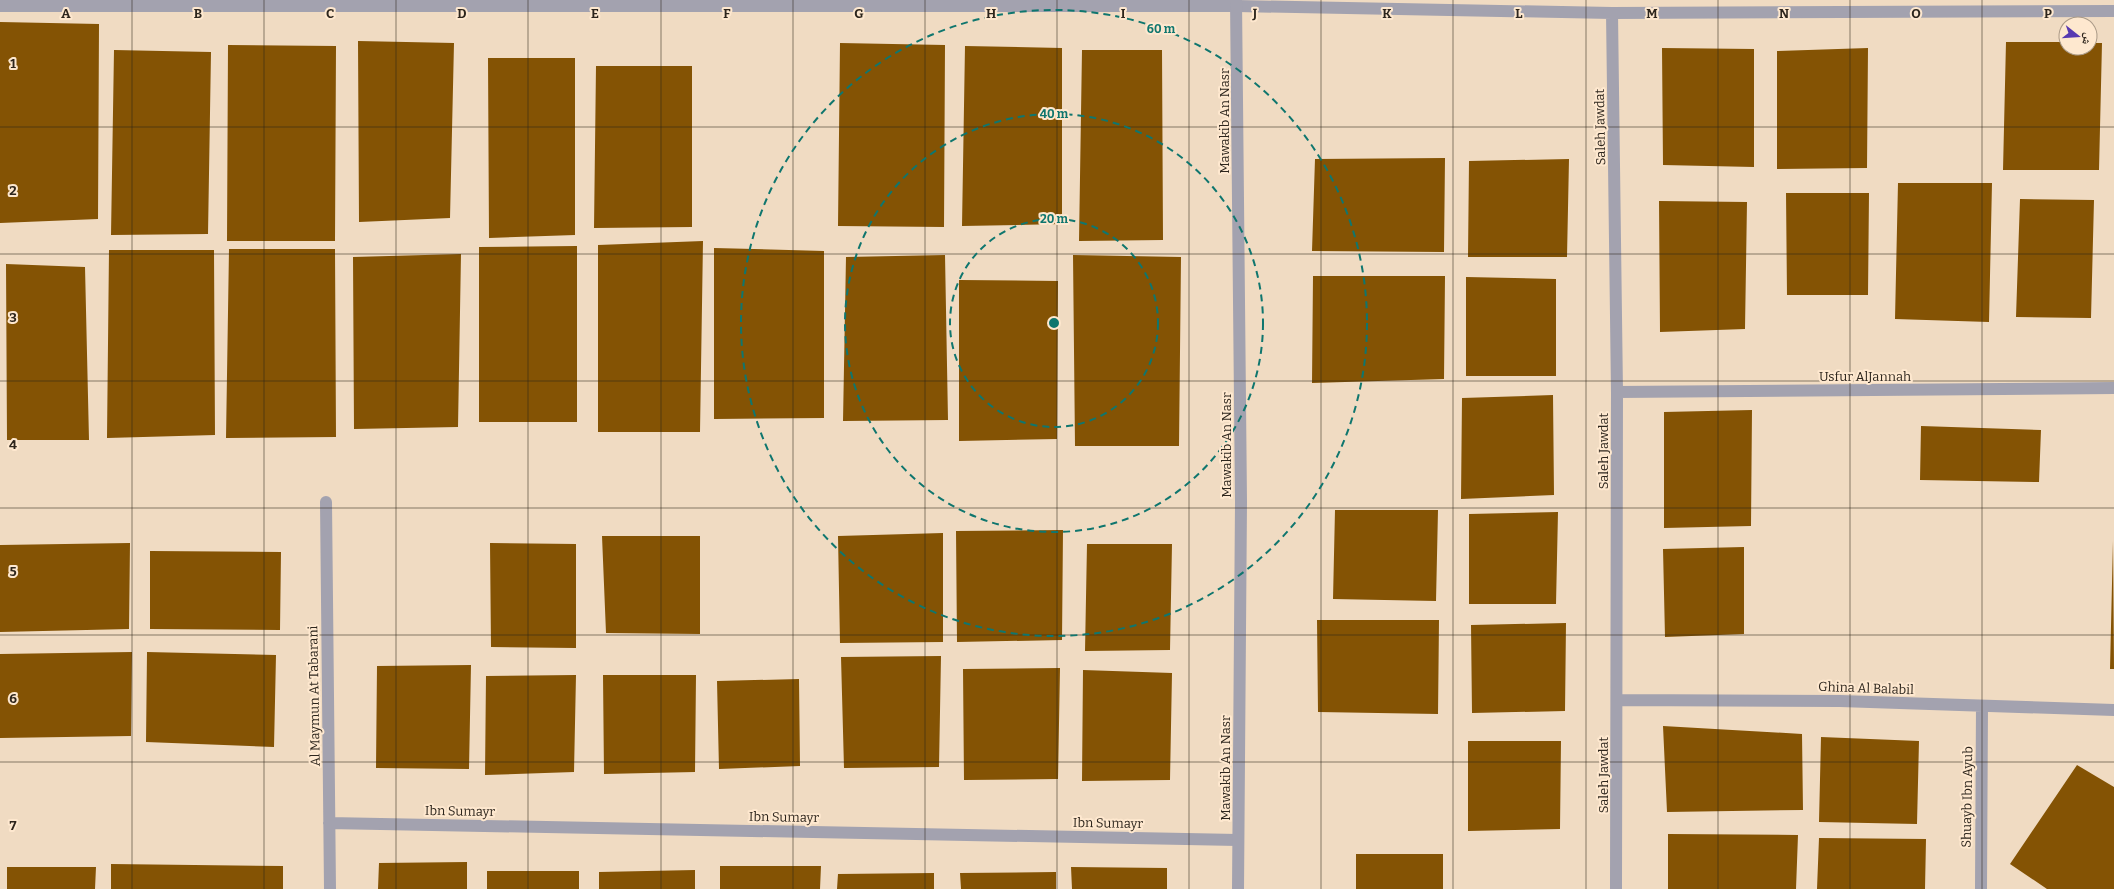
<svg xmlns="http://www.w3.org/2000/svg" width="2114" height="889" font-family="Bitter,'Noto Naskh Arabic',serif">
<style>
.building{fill:#845304}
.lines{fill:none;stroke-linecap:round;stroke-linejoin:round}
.service{stroke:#a3a2af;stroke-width:12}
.minor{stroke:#a3a2af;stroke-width:12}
.grid{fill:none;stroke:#2d251c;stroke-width:1;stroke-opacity:0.55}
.ring{fill:none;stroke:#0f766e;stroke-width:2;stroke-dasharray:7 5}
.labels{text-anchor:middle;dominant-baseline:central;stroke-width:4;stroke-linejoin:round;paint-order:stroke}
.street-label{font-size:13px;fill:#2d251c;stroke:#fee8cf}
.grid-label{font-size:13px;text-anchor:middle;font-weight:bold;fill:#2d251c;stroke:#fee8cf;stroke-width:4;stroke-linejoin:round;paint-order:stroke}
.centre{fill:#0f766e;stroke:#fee8cf;stroke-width:2}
.ring-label{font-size:12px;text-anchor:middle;font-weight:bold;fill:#0f766e;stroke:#fee8cf;stroke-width:4;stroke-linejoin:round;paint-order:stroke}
</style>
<rect width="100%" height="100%" fill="#f0dbc2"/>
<!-- building -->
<path class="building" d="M0 22 99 24 98 219 0 223Z
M358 41 454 43 450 218 359 222Z
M2006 42H2066V48H2090V43H2102L2099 170H2003Z
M840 43 945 45 944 227 838 226Z
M228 45 336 46 335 241H227Z
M965 46 1062 48V224L962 226Z
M1662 48 1754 49V167L1663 165Z
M1868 48 1867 168 1777 169V51Z
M114 50 211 52 208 234 111 235Z
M1082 50H1162L1163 240 1079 241Z
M488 58H575V235L489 238Z
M596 66H692V227L594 228Z
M1445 158 1444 252 1312 251 1315 159Z
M1569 159 1567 257H1468L1469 161Z
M1898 183H1992L1989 322 1895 319Z
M1786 193H1869L1868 295H1787Z
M2020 199 2094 200 2091 318 2016 317Z
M1659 201 1747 202 1745 329 1660 332Z
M703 241 700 432H598V245Z
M577 246V422H479V247Z
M714 248 824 251V418L714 419Z
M229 249H335L336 437 226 438Z
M109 250H214L215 435 107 438Z
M461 254 458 427 354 429 353 257Z
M945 255 948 420 843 421 846 257Z
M1073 255 1181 257 1179 446H1075Z
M6 264 85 267 89 440H7Z
M1313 276H1445L1444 379 1312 383Z
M1466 277 1556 279V376H1466Z
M959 280 1058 281 1057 439 959 441Z
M1553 395 1554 495 1461 499 1462 398Z
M1752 410 1751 526 1664 528V412Z
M1921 426 2041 430 2039 482 1920 480Z
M1335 510H1438L1436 601 1333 599Z
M1558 512 1556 604H1469V514Z
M1063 530 1062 640 957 642 956 531Z
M943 533V642L840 643 838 536Z
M602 536H700V634L606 633Z
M2113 541 2114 669H2110Z
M130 543 129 629 0 632V545Z
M490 543 576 544V648L491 647Z
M1087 544H1172L1170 650 1085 651Z
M1744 547V634L1665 637 1663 549Z
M150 551 281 552 280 630 150 629Z
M1317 620H1439L1438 714 1318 712Z
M1566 623 1565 711 1472 713 1471 625Z
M132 652 131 736 0 738V654Z
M147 652 276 655 274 747 146 742Z
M941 656 939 767 844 768 841 657Z
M471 665 469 769 376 768 377 666Z
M1060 668 1058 779 964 780 963 669Z
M1083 670 1172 673 1170 780 1082 781Z
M576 675 574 772 485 775 486 676Z
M603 675H696L695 772 604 774Z
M799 679 800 766 719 769 717 681Z
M1663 726 1802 734 1803 810 1667 812Z
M1821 737 1919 741 1917 824 1819 822Z
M1468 741H1561L1560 829 1468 831Z
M2077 765 2114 787V889H2047L2010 864Z
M1668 834 1798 835 1796 889H1668Z
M1819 838 1926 839 1925 889H1817Z
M1356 854H1443V889H1356Z
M467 862V889H378L379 863Z
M111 864 283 866V889H111Z
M720 866H821L820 889H720Z
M7 867H96L95 889H7Z
M1071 867 1167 868V889H1072Z
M695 870V889H599V872Z
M487 871H579V889H487Z
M1056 872V889H961L960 873Z
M934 873V889H837L838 874Z"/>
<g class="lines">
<!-- service -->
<path class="service" d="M0 6H1237L1612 13 2114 11
M1612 13 1617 392 1616 889
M1617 392 2114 388
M326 502 330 889
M1617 700 1840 701 2114 710
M329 823 1238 840
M1981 889 1982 706"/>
<!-- minor -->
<path class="minor" d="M1236 0 1241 502 1238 889"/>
</g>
<!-- grid -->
<path class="grid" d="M132 0V889M264 0V889M396 0V889M528 0V889M661 0V889M793 0V889M925 0V889M1057 0V889M1189 0V889M1321 0V889M1453 0V889M1586 0V889M1718 0V889M1850 0V889M1982 0V889M0 127H2114M0 254H2114M0 381H2114M0 508H2114M0 635H2114M0 762H2114"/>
<!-- distance rings -->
<g class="ring">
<circle cx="1054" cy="323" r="104"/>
<circle cx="1054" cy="323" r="209"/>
<circle cx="1054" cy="323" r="313"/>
</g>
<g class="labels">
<!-- street labels -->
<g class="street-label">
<text transform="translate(1224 121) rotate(-90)">Mawakib An Nasr</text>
<text transform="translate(1600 127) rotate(-91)">Saleh Jawdat</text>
<text x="1865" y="376">Usfur AlJannah</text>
<text transform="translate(1226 445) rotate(-90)">Mawakib An Nasr</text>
<text transform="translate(1603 451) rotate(-90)">Saleh Jawdat</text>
<text transform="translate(1866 688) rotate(2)">Ghina Al Balabil</text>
<text transform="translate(314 696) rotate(-91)">Al Maymun At Tabarani</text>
<text transform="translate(1225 768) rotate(-90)">Mawakib An Nasr</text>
<text transform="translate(1603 775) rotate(-90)">Saleh Jawdat</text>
<text transform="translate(1967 797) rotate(-89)">Shuayb Ibn Ayub</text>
<text transform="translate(460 811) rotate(1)">Ibn Sumayr</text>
<text transform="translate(784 817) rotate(1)">Ibn Sumayr</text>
<text transform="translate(1108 823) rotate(1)">Ibn Sumayr</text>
</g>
</g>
<g class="grid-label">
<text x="66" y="18">A</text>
<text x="198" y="18">B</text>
<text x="330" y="18">C</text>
<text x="462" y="18">D</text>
<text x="595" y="18">E</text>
<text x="727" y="18">F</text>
<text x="859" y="18">G</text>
<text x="991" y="18">H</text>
<text x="1123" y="18">I</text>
<text x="1255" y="18">J</text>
<text x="1387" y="18">K</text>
<text x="1519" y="18">L</text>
<text x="1652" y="18">M</text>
<text x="1784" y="18">N</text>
<text x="1916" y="18">O</text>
<text x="2048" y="18">P</text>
<text x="13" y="68">1</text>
<text x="13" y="195">2</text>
<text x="13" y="322">3</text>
<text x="13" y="449">4</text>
<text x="13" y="576">5</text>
<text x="13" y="703">6</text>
<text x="13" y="830">7</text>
</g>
<circle cx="1054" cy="323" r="6" class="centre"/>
<g class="ring-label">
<text x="1161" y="33">60 m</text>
<text x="1054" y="118">40 m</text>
<text x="1054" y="223">20 m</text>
</g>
<!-- north arrow -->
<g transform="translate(2078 36) rotate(107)"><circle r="19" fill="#fee8cf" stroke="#aa9a87"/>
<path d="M0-3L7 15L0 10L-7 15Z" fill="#5739b1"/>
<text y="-6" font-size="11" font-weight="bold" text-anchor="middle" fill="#2d251c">ش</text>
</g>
</svg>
